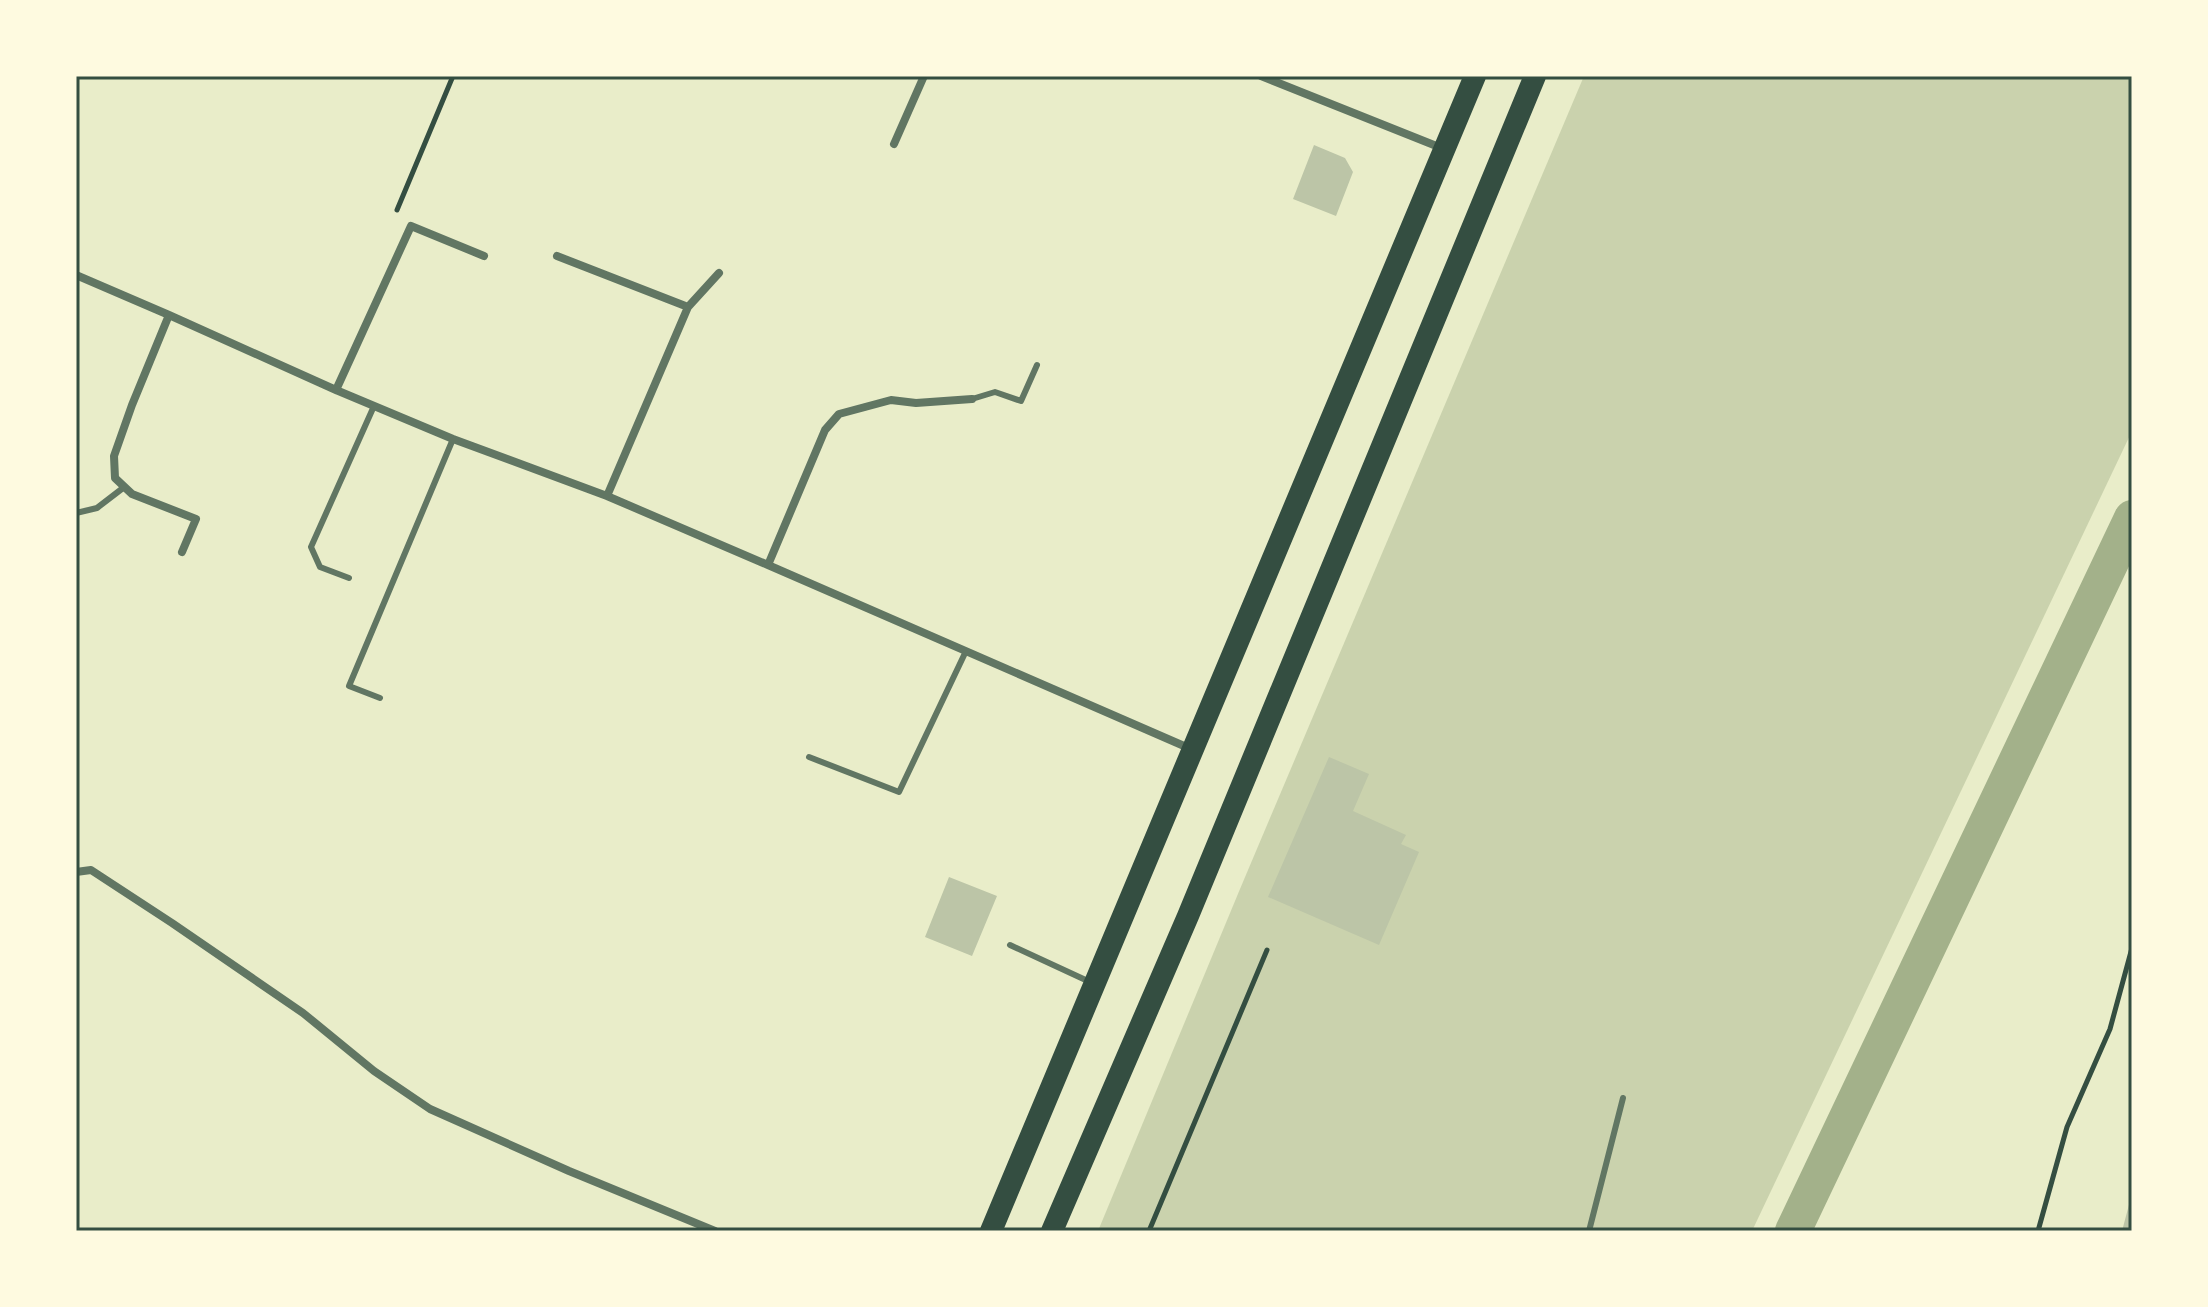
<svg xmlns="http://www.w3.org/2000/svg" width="2208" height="1307" font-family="'Alegreya Sans',sans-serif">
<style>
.green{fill:#cad2ad}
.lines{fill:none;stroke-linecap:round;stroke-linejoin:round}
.canal{stroke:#a3b18a;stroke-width:36}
.building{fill:#bcc5a7}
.path{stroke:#344e41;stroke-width:5}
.service{stroke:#617663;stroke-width:6}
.minor{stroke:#617663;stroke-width:8}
.trunk{stroke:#344e41;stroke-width:22}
.neatline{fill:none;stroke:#344e41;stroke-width:3}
</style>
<rect width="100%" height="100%" fill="#e9edc9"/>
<!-- green -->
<path class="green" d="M1584 76H2132V431L1752 1231H1098L1240 889Z"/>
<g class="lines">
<!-- canal -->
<path class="canal" d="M1793 1231 2132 518"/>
</g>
<!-- building -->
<path class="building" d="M1314 145 1345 158 1353 172 1336 216 1293 199Z
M1329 757 1369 774 1353 811 1406 835 1401 844 1419 852 1379 945 1268 897Z
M949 877 997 896 972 956 925 937Z
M2130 1201 2132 1202V1231H2122Z"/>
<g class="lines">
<!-- path -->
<path class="path" d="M397 210 453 76
M1149 1231 1267 950
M2038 1231 2067 1127 2110 1029 2132 948"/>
<!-- service -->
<path class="service" d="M972 399 995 392 1021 401 1037 365
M76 513 97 508 123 488
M349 578 320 567 311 547 374 406
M380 698 349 686 453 439
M809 757 899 792 966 651
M1010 945 1090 982
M1589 1231 1623 1098"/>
<!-- minor -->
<path class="minor" d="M1261 76 1444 149
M894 144 924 76
M557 256 688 307 719 273
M76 275 169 315 336 390 453 439 607 496 768 565 1191 749
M169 315 132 405 114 456 115 478 132 494 196 519 182 552
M336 390 411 226 484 256
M607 496 688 307
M768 565 825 430 839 414 891 400 916 403 972 399
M76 872 91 870 172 923 303 1013 374 1071 430 1109 569 1171 715 1231"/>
<!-- trunk -->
<path class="trunk" d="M991 1231 1475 76
M1052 1231 1188 916 1535 76"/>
</g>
<!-- border -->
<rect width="2208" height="1307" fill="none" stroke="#fefae0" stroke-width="156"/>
<rect x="78" y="78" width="2052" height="1151" class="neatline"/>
</svg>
